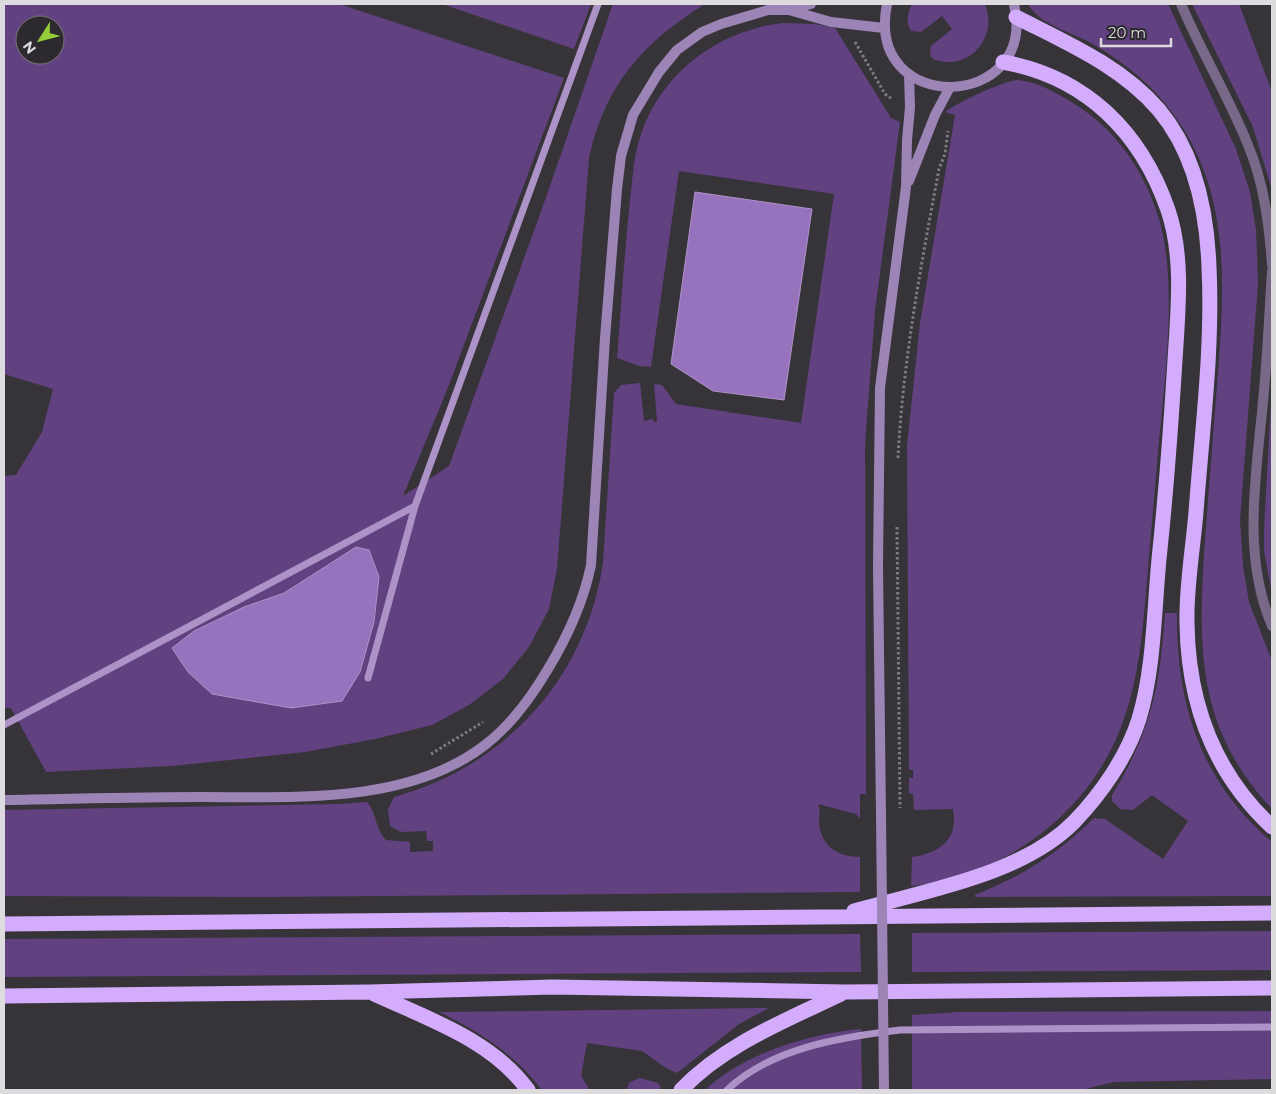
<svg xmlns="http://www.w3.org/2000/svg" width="1276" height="1094" font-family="Montserrat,sans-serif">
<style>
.green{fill:#624181;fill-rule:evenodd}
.water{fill:#9873bd;stroke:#ad92c7}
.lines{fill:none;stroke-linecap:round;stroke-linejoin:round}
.stream{stroke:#ad92c7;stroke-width:7}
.path{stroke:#7e7c80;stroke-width:3;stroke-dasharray:2.5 2.5;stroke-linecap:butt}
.street{stroke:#786988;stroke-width:10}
.secondary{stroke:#9d84b7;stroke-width:10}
.highway{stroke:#d3adfb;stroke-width:15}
.secondary-bridge{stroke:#9d84b7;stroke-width:10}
</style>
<rect width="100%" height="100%" fill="#373439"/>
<!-- green -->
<path class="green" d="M4 4H339L564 78 447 390 403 496 449 466 544 203 613 4H705C643 43 605 84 589 158L557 569 549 609 529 647 503 679 469 705 432 725 375 739 305 752 172 766 46 772 11 708H4V476L16 475 42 432 53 389 4 374ZM25 25H55V55H25Z
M442 4H591L574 49Z
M912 4H985C999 37 968 73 933 59L930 55 931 46 952 29 942 16 921 32 911 31C905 22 908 12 912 4Z
M1028 4H1168L1236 149 1250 192 1256 230 1258 284 1240 520 1243 566 1249 602 1272 661V809C1195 726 1198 645 1205 540 1209 488 1213 436 1217 385 1222 320 1228 253 1210 189 1191 123 1149 75 1089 42 1069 31 1040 25 1028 4Z
M1192 4H1239L1272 92V190L1253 127Z
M783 23 815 24 835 28 891 118 900 122 875 311 865 444 866 794H860V819L856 814 818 804C821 810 819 816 819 823 821 846 838 857 860 857V892L259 897 4 896V810L340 804 367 802C377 813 375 829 386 840L410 842V852L433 851V841H427L426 831 401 832 390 826 388 809 394 797C505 767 586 678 603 563L614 393 621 385 640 383 644 421 652 419 655 422 657 421 654 384 662 385 676 404 801 423 834 194 679 171 651 367 639 366 617 358C621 308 624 259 629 210 632 185 633 158 641 134 662 72 719 30 783 23Z
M1016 80C1034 81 1047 88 1063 97 1112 124 1143 166 1159 219 1179 287 1163 393 1157 464 1154 503 1150 541 1147 580 1142 641 1137 705 1106 759 1067 829 991 878 911 886L912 857C939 853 959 840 953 809L914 810 913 794 909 793V778H913V770H909L907 446 920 323 955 115 945 112C958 102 1000 83 1016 80Z
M1272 386V593L1264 551V529Z
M1165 613H1177C1176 704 1201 782 1272 842V896L975 897V895C1025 874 1055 856 1094 818L1105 819 1163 859 1188 821 1152 795 1133 810 1120 809 1112 801V795C1151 732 1160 686 1165 613Z
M1272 931V970L912 972V933Z
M860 934 861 972 4 977V939Z
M769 1008 739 1024 677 1073 666 1068 642 1051 587 1043 581 1076 589 1089 595 1090H542C513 1053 480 1032 439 1012Z
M1272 1011V1079L1114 1082 1081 1090H912V1015L958 1012Z
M861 1029 862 1090H705C745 1053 808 1034 861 1029Z
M640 1078 658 1083 661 1088 659 1090H626L630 1082Z"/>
<!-- water -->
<path class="water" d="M695 192 812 209 784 400 713 391 671 364Z
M356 547 369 550 379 577 374 622 360 672 342 701 291 708 212 694 188 672 172 648 194 631 244 607 284 593Z"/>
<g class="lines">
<!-- stream -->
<path class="stream" d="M368 678 415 506 598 4
M4 725 415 506
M727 1090C771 1048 841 1037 900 1030L1272 1027"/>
<!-- path -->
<path class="path" d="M855 42 885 94 892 99
M898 458C903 360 921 265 939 169L945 154 948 131
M897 527 900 808
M431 754 483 722"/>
<!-- street -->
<path class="street" d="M1181 4C1201 52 1229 97 1248 145 1264 183 1269 224 1272 265
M1272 271C1269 318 1267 365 1262 412 1255 483 1243 558 1272 626"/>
<!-- secondary -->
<path class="secondary" d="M887 4C864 117 1039 112 1014 4
M789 10 831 22 884 28
M909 181 935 115 949 89
M4 800C71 799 137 797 204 797 295 797 409 804 485 745 510 726 532 696 548 669 568 636 583 604 591 565L605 338 617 189 621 156 633 115 659 72 677 50 702 32 721 24 768 10H788L811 4
M881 815 878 566 880 388 906 187 907 140 910 107 909 74"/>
<!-- highway -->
<path class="highway" d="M1016 17C1067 43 1121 66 1159 110 1195 153 1207 212 1209 267 1213 348 1202 431 1196 512 1193 549 1186 587 1187 623 1188 703 1213 772 1272 827
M854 911C924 891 1022 875 1074 822 1101 794 1127 757 1139 719 1154 669 1154 612 1159 559 1166 493 1171 426 1175 360 1178 311 1184 257 1168 210 1141 132 1086 77 1003 62
M4 924 1272 913
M374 994C428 1019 492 1040 528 1090
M4 996 370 992 553 987 845 992 1272 988
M681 1090C725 1044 785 1021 841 994"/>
<!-- secondary-bridge -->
<path class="secondary-bridge" d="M881 815 884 1090"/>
</g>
<!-- border -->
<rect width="1276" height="1094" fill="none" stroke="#dddbde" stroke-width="10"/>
<!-- north arrow -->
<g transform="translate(40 40) rotate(234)"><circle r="24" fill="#2c2a2f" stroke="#737175"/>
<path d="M0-4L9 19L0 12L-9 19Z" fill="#95cc3a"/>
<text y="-8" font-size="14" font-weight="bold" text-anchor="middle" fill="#dddbde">N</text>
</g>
<!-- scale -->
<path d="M1101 38v8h70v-8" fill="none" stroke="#dddbde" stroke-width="2.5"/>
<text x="1108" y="38" font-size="15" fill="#dddbde" stroke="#2c2a2f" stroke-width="4" paint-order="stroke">20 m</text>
</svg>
